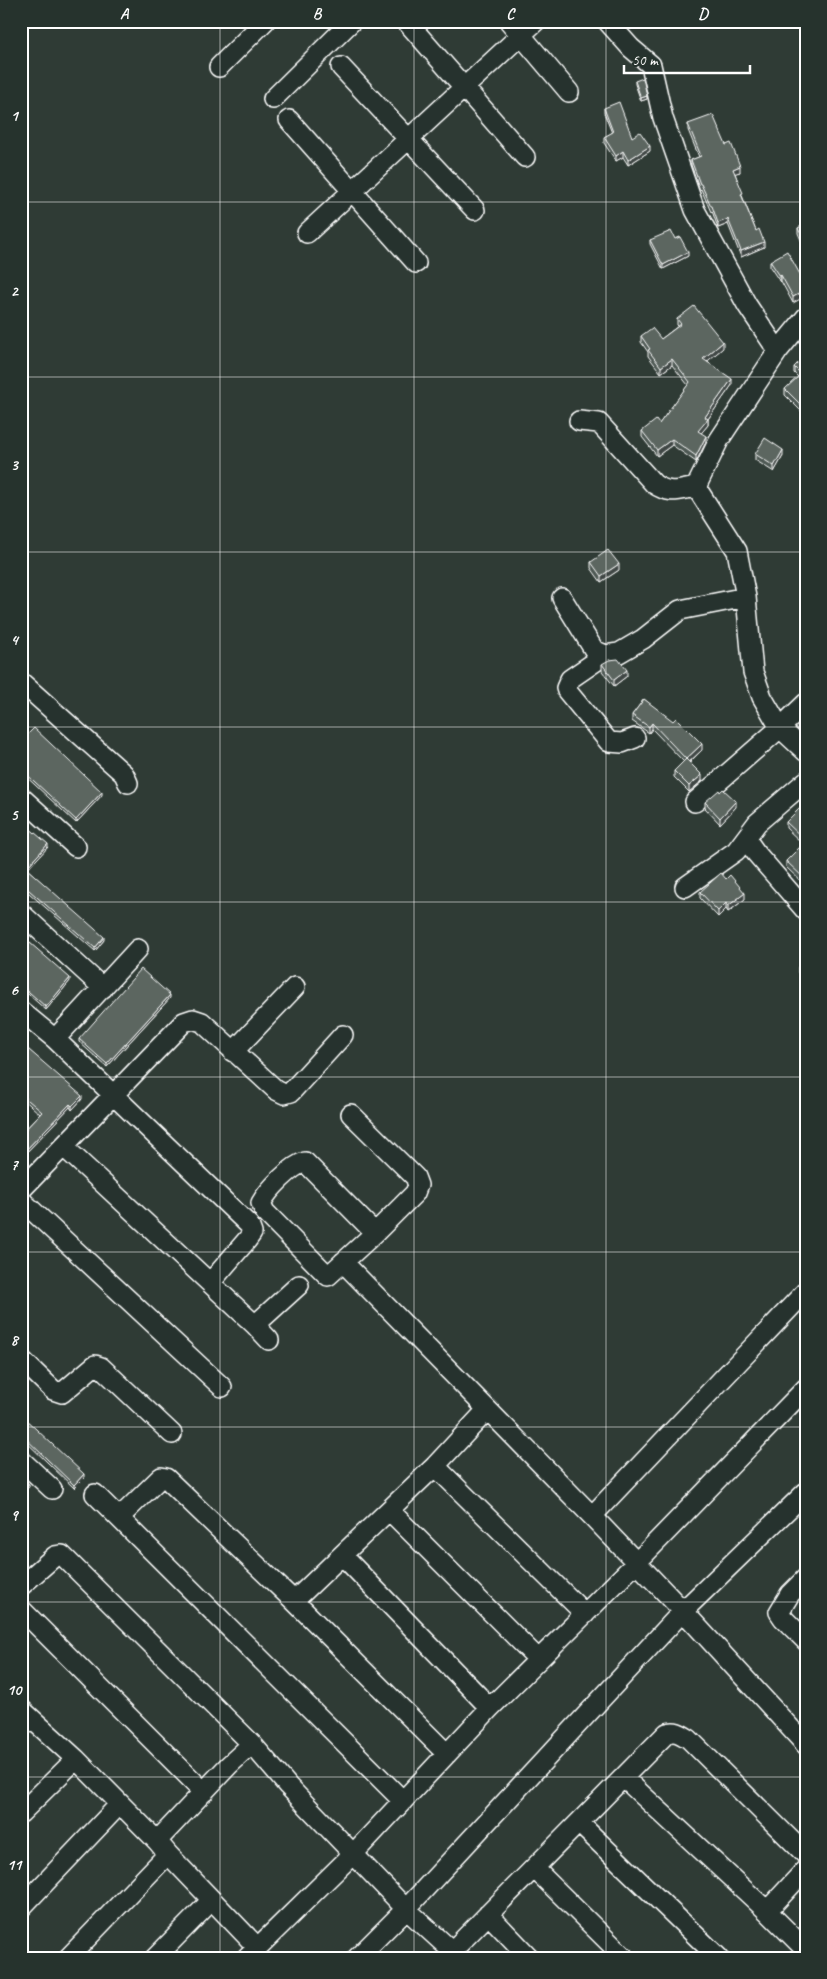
<svg xmlns="http://www.w3.org/2000/svg" width="827" height="1979" font-family="Caveat,sans-serif">
<style>
.lines{fill:none;stroke-linecap:round;stroke-linejoin:round}
.street-casing{stroke:#fff;stroke-width:22}
.street{stroke:#26332d;stroke-width:19}
.wall{fill:#4e5853;stroke:#fff}
.shaded-wall{fill:#404744;stroke:#fff}
.building{fill:#5b6661;stroke:#fff}
.grid{fill:none;stroke:#fff;stroke-width:1;stroke-opacity:0.55}
.neatline{fill:none;stroke:#fff;stroke-width:2}
.grid-label{font-size:16px;text-anchor:middle;font-weight:bold;fill:#fff}
</style>
<rect width="100%" height="100%" fill="#2f3b35"/>
<filter id="ink" filterUnits="userSpaceOnUse"><feTurbulence type="fractalNoise" baseFrequency=".02" numOctaves="2"/><feDisplacementMap in="SourceGraphic" scale="10" xChannelSelector="R" yChannelSelector="G"/><feConvolveMatrix kernelMatrix="1 2 1 2 8 2 1 2 1" color-interpolation-filters="sRGB"/></filter>
<g filter="url(#ink)">
<g class="lines">
<!-- street casing -->
<g class="street-casing">
<path id="street" d="M406 21 525 157
M509 21 569 92
M607 21 631 48 651 65 663 118 695 210 747 305 778 351
M219 67 265 21
M341 67 475 210
M273 99 352 21
M289 120 416 263
M307 233 536 21
M806 317 778 351 719 440 696 487 737 551 746 597 753 672 762 697 780 728 806 752
M579 421 599 423 654 484C670 495 679 490 696 487
M562 598 594 650 605 655 619 653 643 639 680 610 746 597
M605 655 570 679 566 688 567 691 609 742 622 743 635 738
M21 682 124 774 128 783
M21 797 76 847
M695 802 780 728 806 703
M746 839 756 853 806 911
M685 887 736 851 757 823 806 781
M21 913 103 988
M21 1011 55 1039 249 1225 252 1233 247 1240 210 1283
M55 1039 138 949
M233 1052 295 987
M351 1114 415 1177 418 1185 415 1193 375 1233
M64 1147 255 1325 299 1285
M305 1162 375 1233 328 1276 265 1212 261 1203C268 1190 291 1166 305 1162Z
M21 1190 184 1022 193 1019 202 1022 276 1090 284 1094 291 1092 343 1035
M21 1200 222 1387
M343 1262 592 1516 683 1611 806 1492
M255 1325 269 1340
M21 1359 53 1390 62 1393 95 1365 101 1367 172 1434
M21 1460 52 1489
M435 1466 585 1614
M95 1494 403 1801
M389 1510 538 1659
M592 1516 806 1291
M120 1517 161 1477 166 1478 294 1601 447 1754
M342 1555 490 1708
M806 1578 790 1594 779 1612 783 1618 806 1641
M21 1586 55 1556 62 1555 252 1744
M294 1601 435 1466 487 1410
M21 1609 204 1792
M21 1709 76 1759 157 1841 168 1854 257 1947
M624 1778 767 1911 806 1950
M21 1813 76 1759
M579 1823 719 1958
M157 1841 229 1765 252 1744 288 1786 406 1909 452 1951 453 1958
M535 1869 625 1958
M21 1908 119 1805
M767 1911 806 1869
M488 1914 530 1958
M452 1951 667 1733C676 1730 681 1734 689 1739L806 1855
M68 1958 168 1854
M155 1958 212 1900
M247 1958 354 1853 490 1708 636 1563 806 1388
M357 1958 406 1909 683 1611 806 1745"/>
</g>
<!-- street -->
<use href="#street" class="street"/>
</g>
<!-- wall -->
<path class="wall" d="M635 81 647 99 641 101 635 84Z
M604 108 632 137 650 151 628 165 623 157 616 161 604 143V137L612 133 604 113Z
M688 124 726 145 740 172 735 173 743 198 756 231 764 247 741 257 728 224 718 228 712 211 711 212 701 189 700 190 691 165V160L699 157 688 130Z
M806 224V244L803 245 798 233V228Z
M675 239 688 256 663 269 650 244V240Z
M770 261 806 285 793 303 781 281 780 282 770 267Z
M677 319 723 348 707 361 732 385 708 419V425L701 433 706 442 696 462 672 445 657 456 642 437V431L659 424 688 385 672 365 661 373 648 356V352L641 342V336L661 339 678 326 677 325Z
M806 355V416L785 395V389L798 377 794 373V367Z
M755 454 783 456 774 472 755 460Z
M591 562 619 570 601 582 591 568Z
M602 664 627 676 614 686 602 671Z
M644 699 702 750 690 762 702 781 689 792 674 777V771L684 762 652 729 649 733 632 721V715Z
M21 741 102 795 76 823 21 772Z
M705 802 736 807 720 824 705 808Z
M806 802V886L786 867V861L803 844 786 828V822Z
M21 821 48 847 27 869 104 940 95 951 21 886Z
M700 892 745 899 728 912 726 909 718 917 700 898Z
M21 935 70 981 46 1010 21 988Z
M806 958V979L798 973V967Z
M170 998 107 1067 79 1042V1039Z
M21 1043 82 1099 72 1110 70 1107 21 1158V1134L40 1114 21 1097Z
M21 1415 84 1478 74 1488 21 1437Z"/>
<!-- shaded-wall -->
<path class="shaded-wall" d="M647 96V99L641 101V98Z
M650 146V151L628 165V160Z
M623 151V157L616 161V156Z
M740 166V172L733 174V169Z
M728 219V224L718 228V223Z
M806 238V244L803 245V239Z
M764 242V247L741 257V251Z
M688 252V256L663 269V265Z
M781 275V281L780 282V276Z
M806 290V296L793 303V297Z
M723 342V348L703 365V359Z
M672 359V365L661 373V367Z
M732 379V385L708 419V425L698 437V431L705 417Z
M706 436V442L696 462V456Z
M672 439V445L657 456V450Z
M783 450V456L774 472V466Z
M619 564V570L601 582V576Z
M627 670V676L614 686V680Z
M652 723V729L649 733V727Z
M702 744V750L686 765V759Z
M702 775V781L689 792V786Z
M102 792V795L76 823V820Z
M736 801V807L720 824V818Z
M48 844V847L26 871V868Z
M745 893V899L728 912V906Z
M726 903V909L718 917V911Z
M104 937V940L95 951V948Z
M70 978V981L46 1010V1007Z
M170 995V998L107 1067V1064Z
M82 1096V1099L72 1110V1106Z
M70 1104V1107L21 1158V1155Z
M84 1474V1478L74 1488V1485Z
M29 1484V1487L21 1495V1492Z"/>
<!-- building -->
<path class="building" d="M643 78 647 96 641 98 635 81Z
M619 102 632 137 640 132 650 146 628 160 623 151 616 156 604 137 613 132 604 108Z
M713 115 726 145 731 143 740 166 733 169 743 193 741 194 756 231 759 229 764 242 741 251 728 219 718 223 712 206H711L701 184H700L691 160 701 156 688 124Z
M806 224V238L803 239 798 228Z
M671 231 675 239 680 237 688 252 663 265 650 240Z
M787 251 806 285V290L793 297 781 275 780 276 770 261Z
M694 306 723 342 703 359 732 379 705 417 708 419 698 431 706 436 696 456 672 439 657 450 642 431 656 420 659 424 690 382 672 359 661 367 648 350 650 349 641 336 652 328 661 339 681 324 677 319Z
M806 355V410L785 389 801 374 794 367Z
M765 438 783 450 774 466 755 454Z
M608 550 619 564 601 576 591 562Z
M618 659 627 670 614 680 602 664 609 660Z
M644 699 673 721 676 718 702 744 686 759 652 723 649 727 632 715Z
M34 728 102 792 76 820 21 769V741Z
M686 759 702 775 689 786 674 771Z
M723 789 736 801 720 818 705 802 719 790 720 792Z
M806 802V841L786 822Z
M21 821 48 844 26 868 104 937 95 948 21 883Z
M806 841V880L786 861Z
M721 873 726 879 730 875 745 893 728 906 726 903 718 911 700 892Z
M21 935 70 978 46 1007 21 985Z
M806 958V973L798 967Z
M141 969 170 995 107 1064 79 1039Z
M21 1043 82 1096 72 1106 70 1104 21 1155V1134L42 1112 21 1094Z
M21 1415 84 1474 74 1485 21 1434Z
M21 1477 29 1484 21 1492Z"/>
</g>
<!-- grid -->
<path class="grid" d="M220 21V1958M414 21V1958M606 21V1958M21 202H806M21 377H806M21 552H806M21 727H806M21 902H806M21 1077H806M21 1252H806M21 1427H806M21 1602H806M21 1777H806"/>
<!-- margin -->
<rect width="827" height="1979" fill="none" stroke="#26332d" stroke-width="55"/>
<!-- scale -->
<path d="M624 65v8h126v-8" fill="none" stroke="#ffffff" stroke-width="2.5"/>
<text x="632" y="65" font-size="15" fill="#ffffff" stroke="#26332d" stroke-width="4" paint-order="stroke">50 m</text>
<rect x="28" y="28" width="772" height="1924" class="neatline"/>
<g class="grid-label">
<text x="124" y="19">A</text>
<text x="317" y="19">B</text>
<text x="510" y="19">C</text>
<text x="703" y="19">D</text>
<text x="14" y="121">1</text>
<text x="14" y="296">2</text>
<text x="14" y="470">3</text>
<text x="14" y="645">4</text>
<text x="14" y="820">5</text>
<text x="14" y="995">6</text>
<text x="14" y="1170">7</text>
<text x="14" y="1345">8</text>
<text x="14" y="1520">9</text>
<text x="14" y="1695">10</text>
<text x="14" y="1870">11</text>
</g>
</svg>
